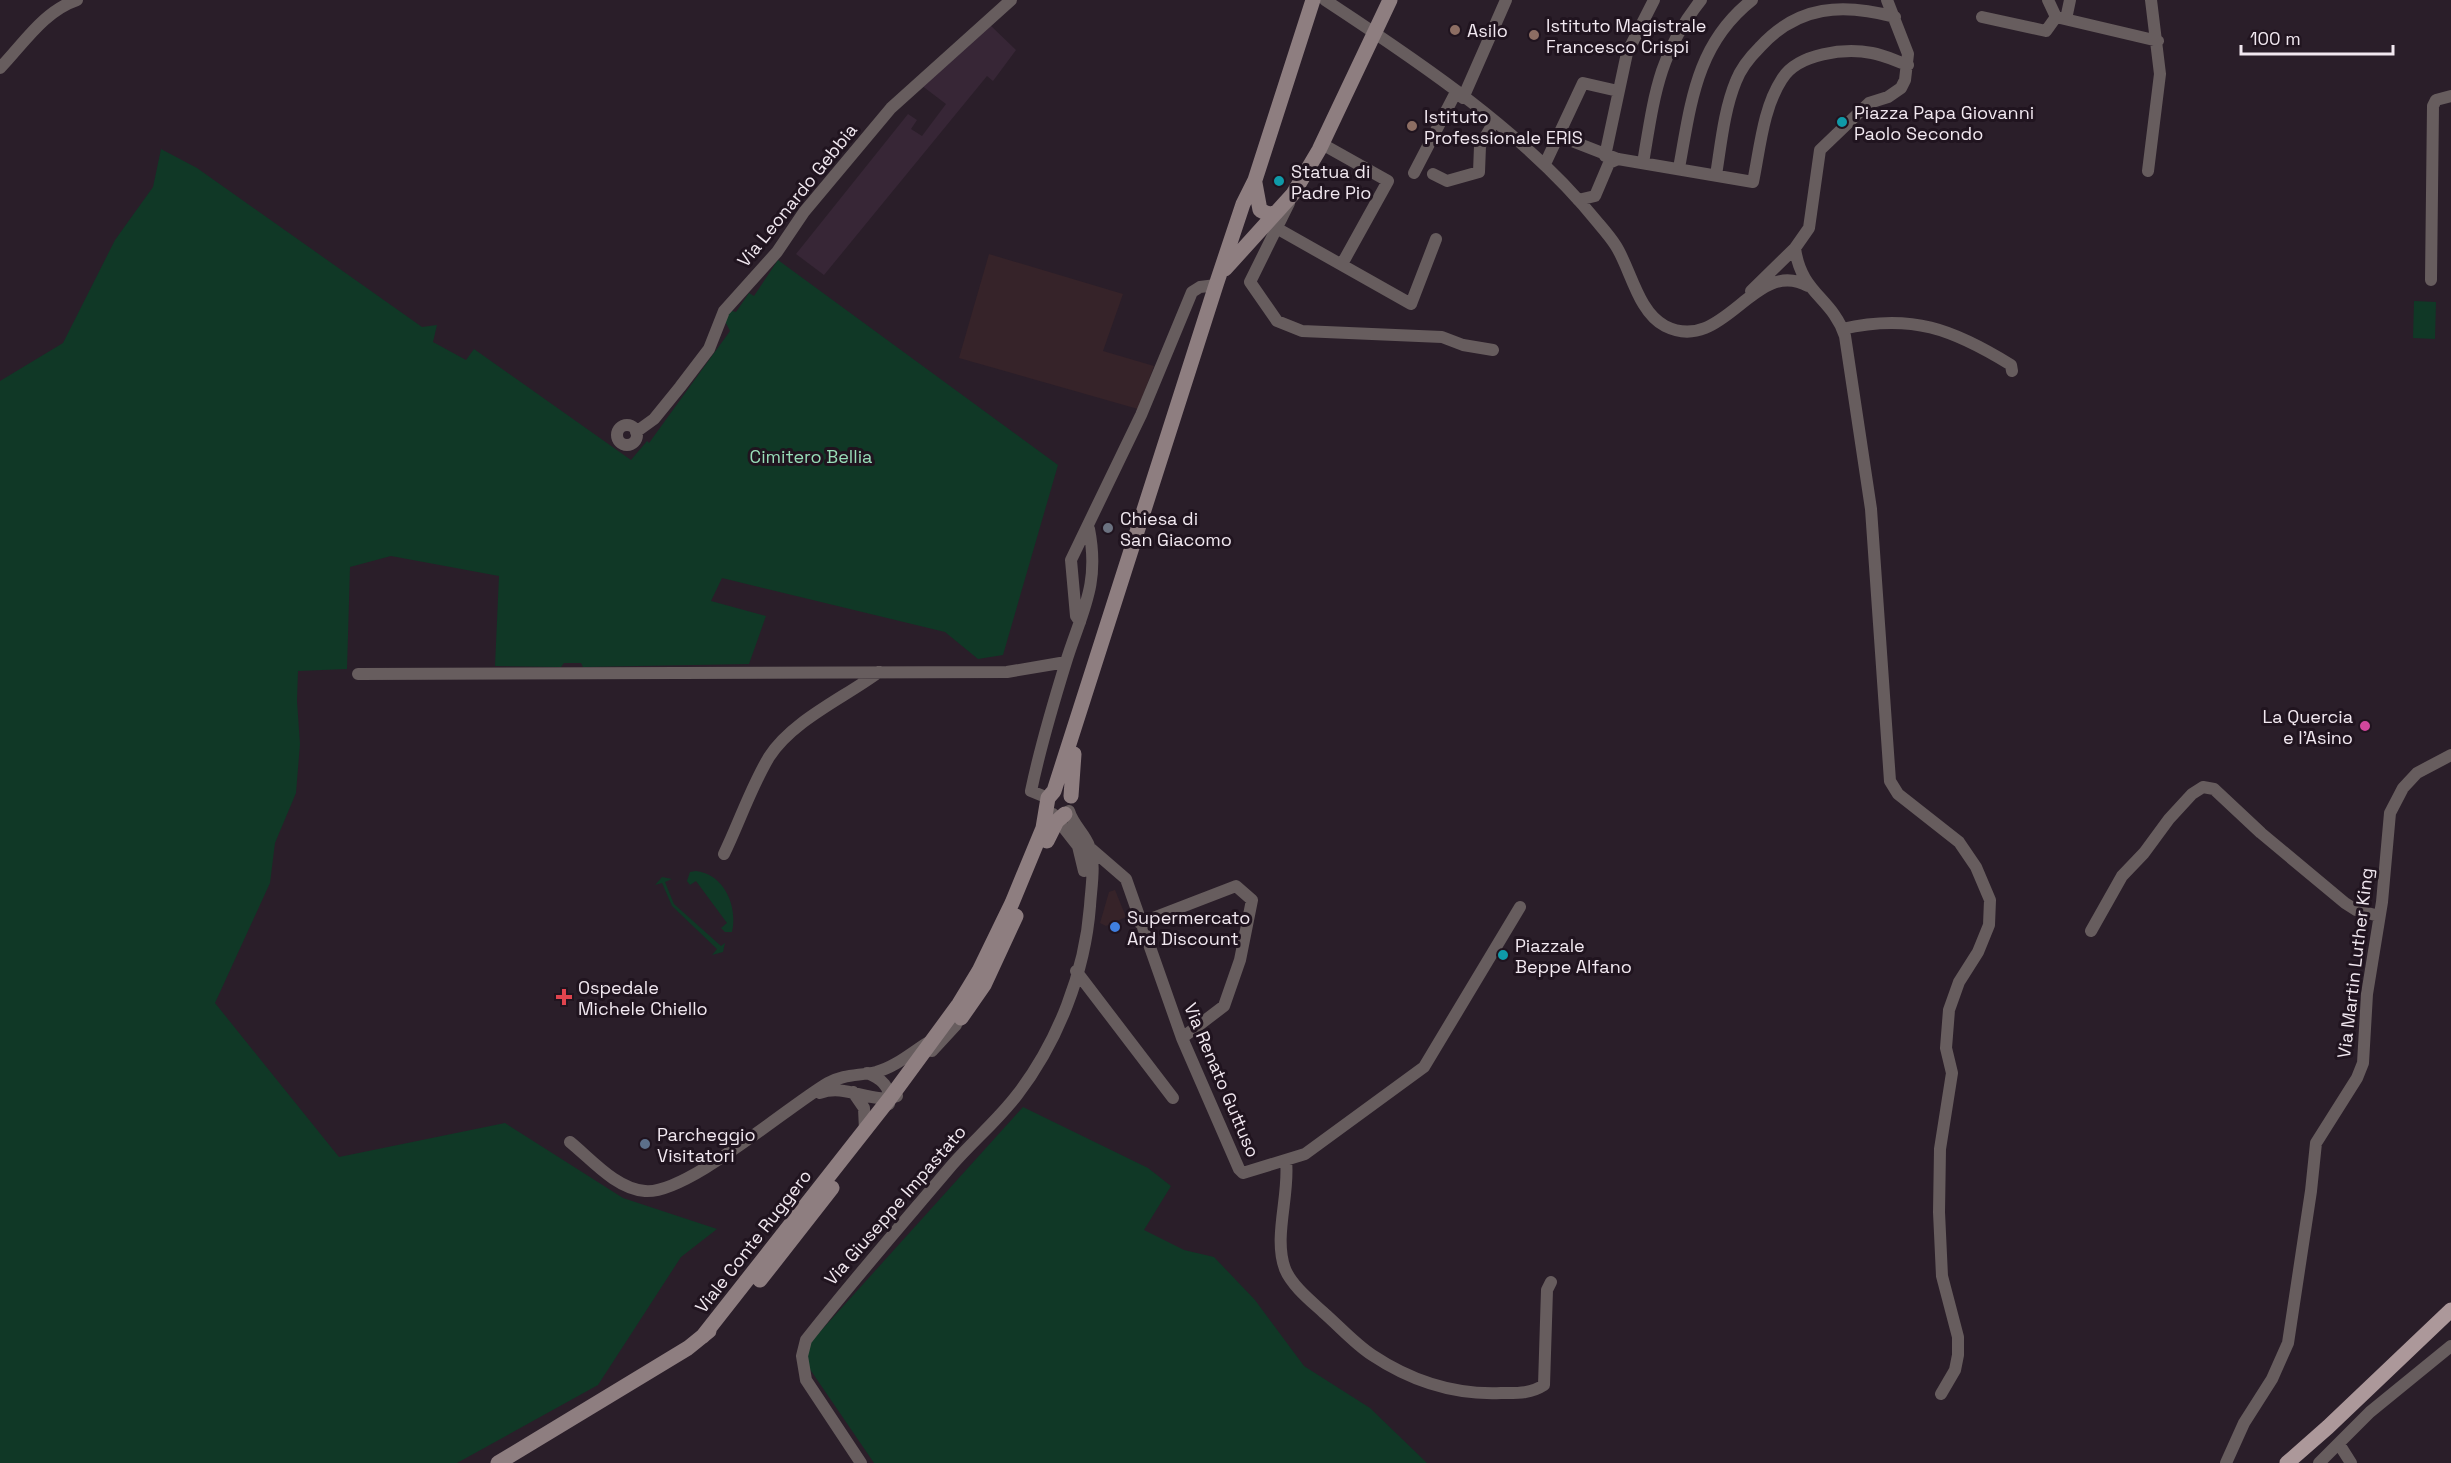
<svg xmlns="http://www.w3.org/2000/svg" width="2451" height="1463" font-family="'Space Grotesk',sans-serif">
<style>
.commercial{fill:#362329}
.built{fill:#372636}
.green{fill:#103826}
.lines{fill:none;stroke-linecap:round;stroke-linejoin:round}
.street{stroke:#675d5e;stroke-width:12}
.secondary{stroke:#8e7e80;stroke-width:15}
.primary{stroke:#ac989a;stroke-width:15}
.education-dot{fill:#8d6e63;stroke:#20141f;stroke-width:2}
.culture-dot{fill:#0f9aa8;stroke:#20141f;stroke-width:2}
.worship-dot{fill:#6b7280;stroke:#20141f;stroke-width:2}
.hotel-dot{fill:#d1479c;stroke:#20141f;stroke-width:2}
.shop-dot{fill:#3f7fe0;stroke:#20141f;stroke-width:2}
.health-dot{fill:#e0444e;stroke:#20141f;stroke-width:2}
.service-dot{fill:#5c6f8a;stroke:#20141f;stroke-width:2}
.labels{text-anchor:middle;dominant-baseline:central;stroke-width:6;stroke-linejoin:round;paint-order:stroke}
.poi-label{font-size:18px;fill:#f1e8f0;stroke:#20141f;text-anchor:start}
.street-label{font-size:18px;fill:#f1e8f0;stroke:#20141f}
.park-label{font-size:18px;fill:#98ddb8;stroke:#20141f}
</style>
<rect width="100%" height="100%" fill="#2a1e29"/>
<!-- commercial -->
<path class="commercial" d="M989 254 1123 294 1103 351 1154 366 1138 409 959 358Z
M1115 890 1126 917 1106 926 1100 923 1109 892Z"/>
<!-- built -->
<path class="built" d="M990 25 1016 50 993 81 987 76 824 275 796 254 908 114 917 120 911 129 922 136 946 104 921 85Z"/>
<!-- green -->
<path class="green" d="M161 149 197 168 422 327 437 325 433 342 466 360 474 349 631 460 647 441 649 443 730 331 724 319 732 311 736 312 749 293 754 296 778 260 1058 465 1003 655 978 659 945 632 722 578 711 601 766 616 749 664 583 667 581 663H564L561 667 495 666 499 576 391 556 350 567 347 669 298 671 297 701 300 744 296 793 275 843 270 883 215 1003 339 1157 505 1123 623 1198 717 1229 681 1257 598 1385 457 1463H0V381L63 343 115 240 153 187Z
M2414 301 2436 302 2435 339 2413 338Z
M696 871C724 874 738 906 732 932H725L721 928 727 923 696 881 690 885 687 881 690 872Z
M662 877 672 879 665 882 674 904 721 946 725 943 723 952 712 955 717 949 672 906 662 883 655 885Z
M1023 1107 1148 1168 1171 1186 1144 1230 1184 1250 1214 1257 1255 1300 1304 1366 1370 1408 1427 1463H874L805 1362 809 1344Z"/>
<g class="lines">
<!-- street -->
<path class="street" d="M1325 0C1421 63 1527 134 1599 224 1605 231 1611 238 1616 246 1631 270 1638 312 1665 326 1724 356 1754 256 1808 286
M2048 0 2056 17
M1982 17 2046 31 2056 17
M2056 17 2158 41
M2066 19 2070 0
M0 68C24 43 44 11 77 0
M1463 98 1506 0
M1559 136 1618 159 1753 182C1760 148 1763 108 1782 79 1798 53 1845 48 1872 53 1884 55 1896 61 1908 65
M1322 144 1388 181 1342 264
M1605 156 1627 53 1654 0
M1643 163C1654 98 1658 54 1701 0
M1545 164 1583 83 1618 91
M1679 168C1691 103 1696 44 1752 0
M2148 171 2160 74 2151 0
M1414 173 1456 92
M1433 174 1447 181 1479 172 1480 146 1494 122
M1716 175C1721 144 1724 110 1736 81 1741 68 1750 57 1760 47 1798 5 1843 3 1895 17
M1578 200 1595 196 1609 163 1618 159
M1289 203 1250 282 1277 321 1302 331 1442 337 1463 345 1493 350
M1271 225 1411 304 1436 239
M1795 248C1801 294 1832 297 1845 336L1871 509 1890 781 1898 794 1959 842 1976 867 1990 900 1989 925 1978 952 1959 982 1949 1010 1946 1048 1952 1073 1940 1149 1939 1212 1942 1276 1958 1337V1355L1955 1370 1941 1394
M2431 280 2433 106 2436 100 2451 96
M1751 291 1795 248 1809 228 1820 150 1869 103 1888 97 1901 88 1905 80 1908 54 1887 0
M1842 329C1911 313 1953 329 2011 365L2012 371
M617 435a10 10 0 1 1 20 0a10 10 0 1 1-20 0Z
M636 432 654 419 680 387 709 349 724 311 777 252 804 212 891 108 1011 0
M1080 622 1076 616 1071 560 1141 415 1192 292 1200 287 1216 285
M358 674 1007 672 1066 662
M1048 798 1031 791C1040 748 1053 704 1066 662 1082 611 1100 585 1089 529
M1053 814 1078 846 1084 871
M1089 847 1126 879 1182 1038 1239 1169 1243 1173 1305 1154 1424 1067 1520 907
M724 854C739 823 751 787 769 757 793 720 844 698 879 672
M1140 923 1236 886 1252 900 1240 960 1224 1006 1182 1038
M2091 931 2122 876 2144 853 2169 819 2192 794 2203 787 2214 789 2261 833 2345 903 2356 910 2379 916
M1076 971 1173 1098
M932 1051 956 1025
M867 1073C881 1078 892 1088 889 1104
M853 1092 864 1108 865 1130
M820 1093C846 1083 872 1105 897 1096
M570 1142C591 1159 616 1189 645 1191 686 1195 787 1107 828 1083 844 1074 858 1076 876 1072 895 1067 911 1053 927 1043
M1286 1161C1290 1194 1273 1237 1285 1269 1292 1286 1311 1301 1324 1313 1340 1327 1355 1344 1372 1355 1411 1381 1454 1395 1501 1393 1517 1393 1530 1394 1544 1385L1547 1290 1551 1282
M2339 1444 2351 1463
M861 1463 806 1380 802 1356 806 1340C853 1280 903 1223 952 1165 973 1141 998 1120 1017 1095 1058 1042 1085 972 1090 906 1091 888 1096 863 1089 846 1085 834 1073 825 1069 811
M2226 1463 2244 1423 2272 1379 2288 1343 2311 1191 2316 1143 2357 1078 2363 1063 2367 994 2382 902 2390 813 2403 788 2417 773 2451 755
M2319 1463 2370 1412 2451 1346"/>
<!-- secondary -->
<path class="secondary" d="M1255 183 1260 210 1268 214 1276 213
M1225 269 1293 194 1319 150 1390 0
M1071 796 1074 754
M1047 841 1057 821 1065 814
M961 1018 984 985 1016 916
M760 1280 832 1188
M703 1336 890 1098 959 1004 979 971 1012 903 1043 828 1048 798 1054 791 1216 285 1243 204 1255 180 1313 0
M498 1463 688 1348 709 1331"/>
<!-- primary -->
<path class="primary" d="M2287 1463 2328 1427 2451 1310"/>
</g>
<!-- markers -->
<g class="education-dot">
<circle cx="1455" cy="30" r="6"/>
<circle cx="1534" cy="35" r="6"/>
<circle cx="1412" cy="126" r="6"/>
</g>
<g class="culture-dot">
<circle cx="1842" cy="122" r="6"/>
<circle cx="1279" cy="181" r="6"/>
<circle cx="1503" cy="955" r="6"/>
</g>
<circle class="worship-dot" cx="1108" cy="528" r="6"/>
<circle class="hotel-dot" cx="2365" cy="726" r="6"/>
<circle class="shop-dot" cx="1115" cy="927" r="6"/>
<path class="health-dot" d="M561 988h6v6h6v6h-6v6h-6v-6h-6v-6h6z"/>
<circle class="service-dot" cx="645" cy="1144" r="6"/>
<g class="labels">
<!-- poi labels -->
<g class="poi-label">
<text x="1546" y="25">Istituto Magistrale<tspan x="1546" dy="21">Francesco Crispi</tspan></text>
<text x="1467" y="30">Asilo</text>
<text x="1854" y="112">Piazza Papa Giovanni<tspan x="1854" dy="21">Paolo Secondo</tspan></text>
<text x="1424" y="116">Istituto<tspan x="1424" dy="21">Professionale ERIS</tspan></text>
<text x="1291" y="171">Statua di<tspan x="1291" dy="21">Padre Pio</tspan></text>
<text x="1120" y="518">Chiesa di<tspan x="1120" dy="21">San Giacomo</tspan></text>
<text x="2353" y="716" text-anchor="end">La Quercia<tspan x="2353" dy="21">e l'Asino</tspan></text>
<text x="1127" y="917">Supermercato<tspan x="1127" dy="21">Ard Discount</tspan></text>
<text x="1515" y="945">Piazzale<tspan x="1515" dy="21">Beppe Alfano</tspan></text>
<text x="578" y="987">Ospedale<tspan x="578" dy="21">Michele Chiello</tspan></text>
<text x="657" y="1134">Parcheggio<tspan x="657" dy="21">Visitatori</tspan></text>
</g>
<!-- street labels -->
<g class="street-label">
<text transform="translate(797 195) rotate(-51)">Via Leonardo Gebbia</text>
<text transform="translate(2355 963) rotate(-83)">Via Martin Luther King</text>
<text transform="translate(1222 1080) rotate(67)">Via Renato Guttuso</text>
<text transform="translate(895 1205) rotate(-49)">Via Giuseppe Impastato</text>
<text transform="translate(753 1241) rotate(-52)">Viale Conte Ruggero</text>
</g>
<!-- park labels -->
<g class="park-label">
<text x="811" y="456">Cimitero Bellia</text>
</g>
</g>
<!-- scale -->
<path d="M2241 45v9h152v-9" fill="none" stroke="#f1e8f0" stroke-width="3"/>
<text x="2250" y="45" font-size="18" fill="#f1e8f0" stroke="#20141f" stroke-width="4.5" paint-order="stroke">100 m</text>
</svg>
